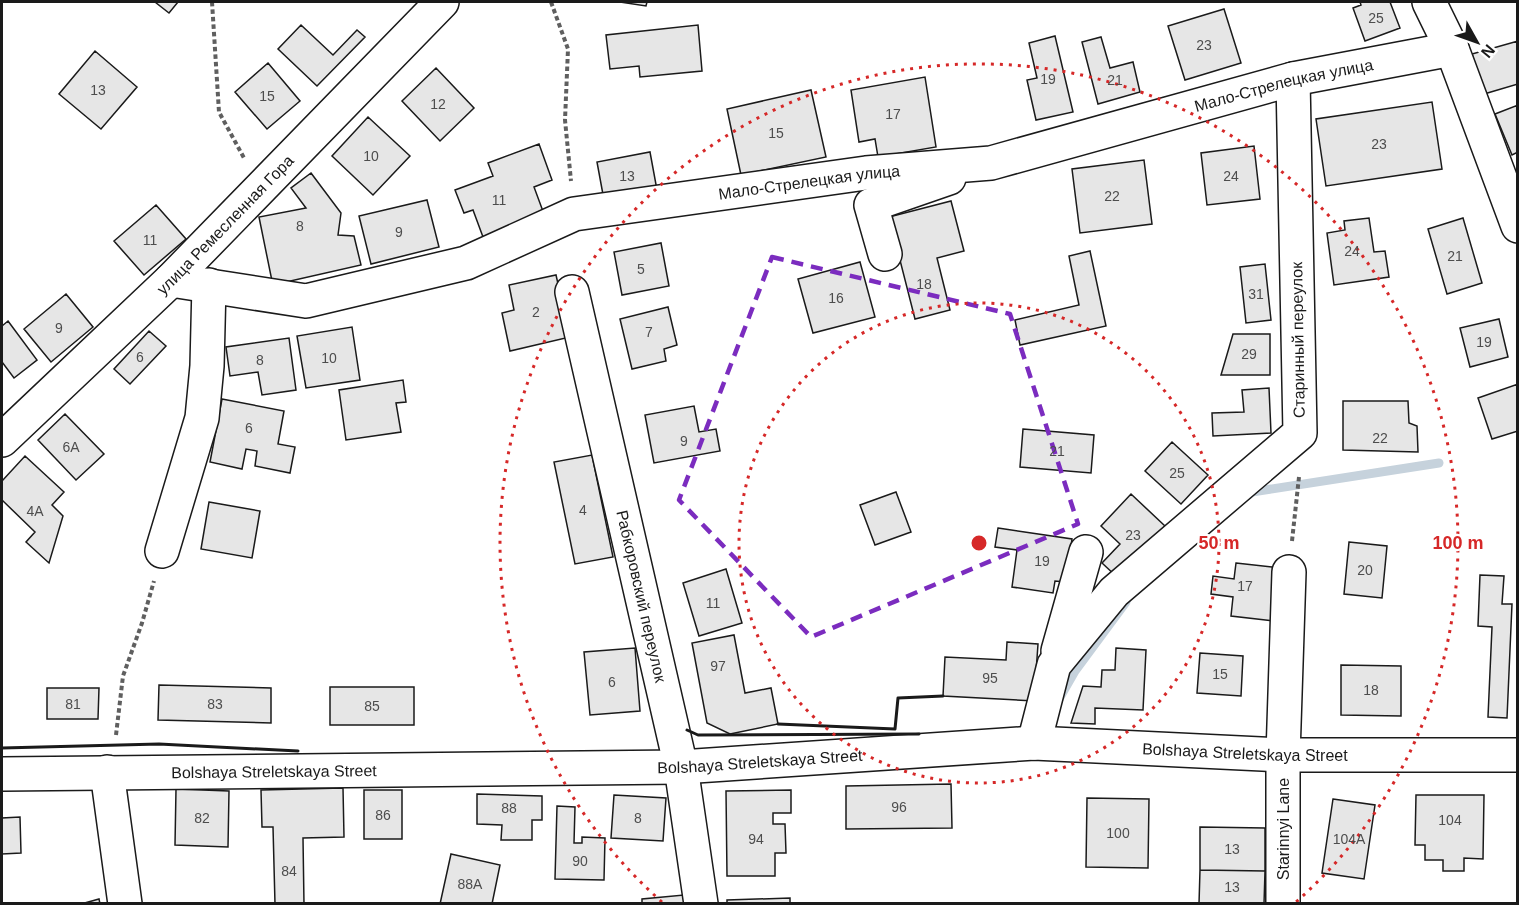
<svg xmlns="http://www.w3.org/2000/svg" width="1519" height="905" font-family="Arial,sans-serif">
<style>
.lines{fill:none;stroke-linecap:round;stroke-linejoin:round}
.stream{stroke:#c6d2dc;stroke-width:9}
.building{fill:#e6e6e6;stroke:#1a1a1a;stroke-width:1.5}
.minor-casing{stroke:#1a1a1a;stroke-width:36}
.path{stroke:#5f5f5f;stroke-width:4;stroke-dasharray:4.5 3;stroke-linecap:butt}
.minor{stroke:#fff;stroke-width:33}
.wall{stroke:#1a1a1a;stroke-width:3}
.marked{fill:none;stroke:#7b2cbf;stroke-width:4.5;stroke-dasharray:12 8;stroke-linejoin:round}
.ring{fill:none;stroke:#d62828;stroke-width:3;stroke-dasharray:3 6}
.labels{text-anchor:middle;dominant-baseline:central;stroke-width:4.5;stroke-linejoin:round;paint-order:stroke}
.number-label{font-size:14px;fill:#4d4d4d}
.street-label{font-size:16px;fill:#1a1a1a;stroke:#fff}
.centre{fill:#d62828;stroke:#fff;stroke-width:3}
.ring-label{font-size:18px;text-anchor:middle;font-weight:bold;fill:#d62828;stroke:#fff;stroke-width:4.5;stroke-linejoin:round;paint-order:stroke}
</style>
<rect width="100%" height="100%" fill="#fff"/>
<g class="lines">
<!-- stream -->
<path class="stream" d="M1247 496 1252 492 1439 463
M1059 699 1075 671 1126 602"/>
</g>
<!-- building -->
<path class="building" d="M155 2H178L169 13Z
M620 2H647L646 6Z
M1360 2H1390L1400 28 1365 41 1353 8 1361 5Z
M1224 9 1241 63 1185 80 1168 26Z
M301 25 333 55 357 30 365 37 317 86 278 49Z
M698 25 702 71 640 77 639 66 610 69 606 35Z
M1055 36 1073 112 1036 120 1027 80 1037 78 1029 43Z
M1101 37 1110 68 1133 62 1140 92 1098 104 1082 42Z
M1518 41V84L1484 94 1472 54Z
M95 51 137 87 101 129 59 94Z
M268 63 300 101 267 129 235 92Z
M436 68 474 108 440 141 402 101Z
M925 77 936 147 878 157 875 139 859 142 851 90Z
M811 90 826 157 741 175 727 109Z
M1432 102 1442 169 1326 186 1316 119Z
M1518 105V152L1512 155 1495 114Z
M368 117 410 156 373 195 332 156Z
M539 144 552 180 534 187 544 214 483 237 473 210 464 213 455 190 493 176 488 163Z
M1254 146 1260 199 1207 205 1201 153Z
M650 152 657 190 604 200 597 162Z
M1144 160 1152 224 1080 233 1072 169Z
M311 173 341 213 338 235 354 236 361 265 286 282 272 281 259 217 306 208 291 188Z
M427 200 439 247 371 264 359 216Z
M951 201 964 251 937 258 950 310 915 319 889 217Z
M156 205 186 239 144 275 114 241Z
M1369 218 1374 252 1385 251 1389 277 1334 285 1327 233 1345 230 1344 221Z
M1463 218 1482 283 1447 294 1428 229Z
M661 243 669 286 622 295 614 252Z
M1090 251 1106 326 1020 345 1015 320 1079 305 1069 256Z
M860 262 875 317 813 333 798 279Z
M1265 264 1271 320 1246 323 1240 267Z
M556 275 570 337 510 351 502 313 514 310 509 285Z
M66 294 93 327 51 362 24 329Z
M668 307 677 345 664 349 666 361 632 369 620 319Z
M1499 319 1508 357 1470 367 1460 328Z
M8 321 37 360 14 378 2 362V326Z
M352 327 360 380 306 388 297 336Z
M149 331 166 346 130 384 114 369Z
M1233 334H1270V375H1221Z
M289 338 296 390 262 395 258 372 230 376 226 347Z
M403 380 406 402 396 403 401 432 346 440 339 390Z
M1518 384V431L1492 439 1478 398Z
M1269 388 1271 433 1213 436 1212 413 1244 412 1242 390Z
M222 399 284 411 278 444 295 447 290 473 255 466 257 451 246 449 242 469 210 462Z
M1343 401H1408L1409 423 1417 426 1418 452 1343 450Z
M694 406 699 432 716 429 720 451 654 463 645 415Z
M65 414 104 454 76 480 38 440Z
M1023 429 1094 435 1091 473 1020 467Z
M1172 442 1208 475 1181 504 1145 471Z
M592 455 613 557 575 564 554 462Z
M25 456 64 492 52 505 63 516 49 563 26 542 35 532 2 500V481Z
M896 492 911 532 875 545 860 505Z
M1131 494 1165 526 1117 577 1102 563 1120 544 1101 526Z
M209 502 260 511 252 558 201 549Z
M998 528 1072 539 1066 582 1055 581 1053 593 1012 587 1017 550 995 547Z
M1349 542 1387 546 1382 598 1344 594Z
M1236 563 1280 568 1274 621 1231 616 1233 597 1211 594 1213 576 1234 579Z
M726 569 742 623 699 636 683 583Z
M1480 575 1504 576 1502 604H1512L1507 718 1488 717 1492 627 1478 626Z
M734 635 745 693 771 688 778 724 730 734 707 723 692 643Z
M1007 642 1038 644 1034 701 943 696 945 657 1006 660Z
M635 648 640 711 590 715 584 652Z
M1116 648 1146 650 1143 710 1095 708V724L1071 723 1083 686 1101 687 1102 670H1115Z
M1200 653 1243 656 1241 696 1197 693Z
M1341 665 1401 666V716L1341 715Z
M159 685 271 688V723L158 720Z
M330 687H414V725H330Z
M47 688H99L98 719H47Z
M951 784 952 828 846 829V786Z
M343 788 344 837 303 838 304 904H275L273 827H262L261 790Z
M176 789 229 791 228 847 175 845Z
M364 790H402V839H364Z
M791 790V813H773V824H785L786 853H775V876H727L726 791Z
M477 794 542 796V820H532V840H501L502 825 477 824Z
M614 795 666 798 663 841 611 838Z
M1416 795H1484L1483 859 1464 858V871H1443V860H1425V845H1415Z
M1087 798 1149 799 1148 868 1086 867Z
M1333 799 1375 805 1364 879 1322 873Z
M557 806 575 807 574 843H582V837L605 838 604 880 555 879Z
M20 817 21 853 2 854V818Z
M1200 827 1265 828V871L1200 870Z
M451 854 500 865 492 904H440Z
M1200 870 1265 871 1264 904H1199Z
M684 895 685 904H642V899Z
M790 898V904H727V900Z
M99 899 100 904H81Z"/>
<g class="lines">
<!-- minor casing -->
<g class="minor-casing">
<g id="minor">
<path d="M1429 2 1452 49 1518 226"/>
<path d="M885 254 871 205 949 178"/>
<path id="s1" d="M171 280 306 301 466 263 574 214 866 173 991 163 1293 79 1452 49"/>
<path id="s2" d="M572 292 681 767 701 904"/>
<path id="s3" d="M2 440 171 280 442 2"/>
<path d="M162 551 202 418 207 366 209 285"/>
<path d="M1058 651 1086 552"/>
<path d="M1034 743 1054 665 1114 592 1300 433 1293 79"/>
<path d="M107 772 125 904"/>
<path id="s4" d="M2 774 681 767 1034 743 1283 755H1518"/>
<path d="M1283 904V755L1289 572"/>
</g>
</g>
<!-- path -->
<path class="path" d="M212 2 219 112 244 158
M551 2 568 49 565 120 571 181
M1292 541 1299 477
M116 735 123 676 142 623 154 581"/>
<!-- minor -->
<use href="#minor" class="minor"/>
<!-- wall -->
<path class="wall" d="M778 724 895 729 898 698 943 696
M687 730 698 735 919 734
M2 748 159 744 298 751"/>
</g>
<!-- marked area -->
<path class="marked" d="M772 257 1010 314 1078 524 811 637 679 500Z"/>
<!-- distance rings -->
<g class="ring">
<circle cx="979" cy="543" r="240"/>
<path d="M662 902A479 479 0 1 1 1296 902"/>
</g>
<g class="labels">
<!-- number labels -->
<g class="number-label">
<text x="1376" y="18">25</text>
<text x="1204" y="45">23</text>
<text x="1048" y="79">19</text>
<text x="1115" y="80">21</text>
<text x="98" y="90">13</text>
<text x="267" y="96">15</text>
<text x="438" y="104">12</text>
<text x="893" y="114">17</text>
<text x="776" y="133">15</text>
<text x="1379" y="144">23</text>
<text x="371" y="156">10</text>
<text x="627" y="176">13</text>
<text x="1231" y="176">24</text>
<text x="1112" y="196">22</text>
<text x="499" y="200">11</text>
<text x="300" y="226">8</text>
<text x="399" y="232">9</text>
<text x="150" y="240">11</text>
<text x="1352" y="251">24</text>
<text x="1455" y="256">21</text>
<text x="641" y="269">5</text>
<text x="924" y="284">18</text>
<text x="1256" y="294">31</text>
<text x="836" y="298">16</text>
<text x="536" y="312">2</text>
<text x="59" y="328">9</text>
<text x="649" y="332">7</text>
<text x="1484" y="342">19</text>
<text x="1249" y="354">29</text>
<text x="140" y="357">6</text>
<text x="329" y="358">10</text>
<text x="260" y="360">8</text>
<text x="249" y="428">6</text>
<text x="1380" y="438">22</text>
<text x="684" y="441">9</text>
<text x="71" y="447">6А</text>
<text x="1057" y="451">21</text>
<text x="1177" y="473">25</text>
<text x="583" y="510">4</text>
<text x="35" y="511">4А</text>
<text x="1133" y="535">23</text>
<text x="1042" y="561">19</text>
<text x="1365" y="570">20</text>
<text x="1245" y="586">17</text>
<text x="713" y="603">11</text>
<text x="718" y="666">97</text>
<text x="1220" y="674">15</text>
<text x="990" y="678">95</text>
<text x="612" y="682">6</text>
<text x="1371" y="690">18</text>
<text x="73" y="704">81</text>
<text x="215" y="704">83</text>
<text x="372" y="706">85</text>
<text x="899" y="807">96</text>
<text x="509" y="808">88</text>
<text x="383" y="815">86</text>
<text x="202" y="818">82</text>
<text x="638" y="818">8</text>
<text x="1450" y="820">104</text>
<text x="1118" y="833">100</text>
<text x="756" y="839">94</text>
<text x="1349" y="839">104А</text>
<text x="1232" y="849">13</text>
<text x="580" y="861">90</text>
<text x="289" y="871">84</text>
<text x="470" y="884">88А</text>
<text x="1232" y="887">13</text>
</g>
<!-- street labels -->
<g class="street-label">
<text stroke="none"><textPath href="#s1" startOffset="1143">Мало-Стрелецкая улица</textPath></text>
<text stroke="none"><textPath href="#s1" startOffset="657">Мало-Стрелецкая улица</textPath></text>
<text stroke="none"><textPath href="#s3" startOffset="310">улица Ремесленная Гора</textPath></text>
<text transform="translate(1298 340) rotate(-91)">Старинный переулок</text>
<text stroke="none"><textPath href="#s2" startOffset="312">Рабкоровский переулок</textPath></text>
<text stroke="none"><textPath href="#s4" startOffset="1244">Bolshaya Streletskaya Street</textPath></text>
<text stroke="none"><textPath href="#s4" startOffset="758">Bolshaya Streletskaya Street</textPath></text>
<text stroke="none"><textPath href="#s4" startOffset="272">Bolshaya Streletskaya Street</textPath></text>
<text transform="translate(1283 829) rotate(-90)">Starinnyi Lane</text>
</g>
</g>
<circle cx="979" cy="543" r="9" class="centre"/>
<g class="ring-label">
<text x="1219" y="549">50 m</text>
<text x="1458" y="549">100 m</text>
</g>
<!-- border -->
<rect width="1519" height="905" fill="none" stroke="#1a1a1a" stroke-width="6"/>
<!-- north arrow -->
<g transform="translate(1477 42) rotate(130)" stroke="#ffffff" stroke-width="4.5" paint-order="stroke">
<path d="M0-4.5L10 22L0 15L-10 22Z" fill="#1a1a1a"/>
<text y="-9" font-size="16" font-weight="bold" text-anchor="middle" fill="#1a1a1a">N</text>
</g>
</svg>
